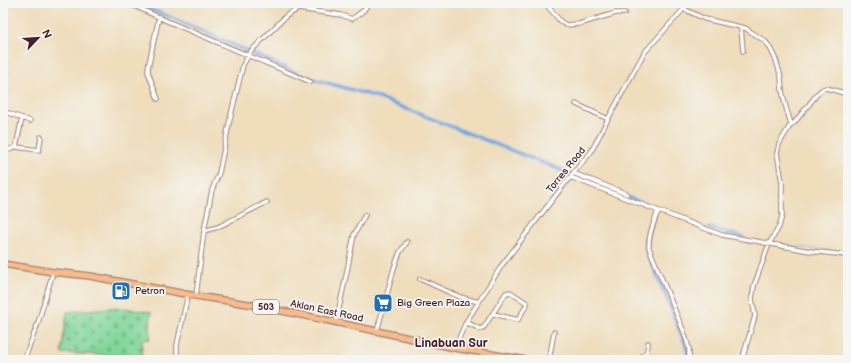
<svg xmlns="http://www.w3.org/2000/svg" width="851" height="363" font-family="'Balsamiq Sans',sans-serif">
<style>
.cemetery{fill:url(#cemetery-stones);stroke:#657a62}
.lines{fill:none;stroke-linecap:round;stroke-linejoin:round}
.stream{stroke:#76a8e1;stroke-width:1}
.canal{stroke:#76a8e1;stroke-width:3.5}
.minor-casing{stroke:#9c7e74;stroke-width:5.5}
.primary-casing{stroke:#9c7e74;stroke-width:8}
.minor{stroke:#fff;stroke-width:3.5}
.primary{stroke:#fabb8b;stroke-width:5.5}
.labels{text-anchor:middle;dominant-baseline:central;stroke-width:3.5;stroke-linejoin:round;paint-order:stroke}
.shield{fill:#f6f6f2;stroke:#7e6067;stroke-width:1}
.shield-label{font-size:9px;font-weight:bold;fill:#4a1f2b}
.street-label{font-size:10px;fill:#4a1f2b;stroke:#f6f6f2}
.poi-label{font-size:10px;fill:#4a1f2b;stroke:#f6f6f2;text-anchor:start}
.quarter-label{font-size:12px;font-weight:bold;fill:#4a1f2b;stroke:#f6f6f2}
</style>
<defs>
<pattern id="cemetery-stones" width="16" height="16" patternUnits="userSpaceOnUse"><rect width="16" height="16" fill="#80d699"/><path d="M2 7V4a2 2 0 0 1 4 0v3zM10 15v-3a2 2 0 0 1 4 0v3z" fill="#70b784"/></pattern>
</defs>
<rect width="100%" height="100%" fill="#f6f6f2"/>
<filter id="ink" filterUnits="userSpaceOnUse"><feTurbulence type="fractalNoise" baseFrequency=".025" numOctaves="2"/><feDisplacementMap in="SourceGraphic" scale="8" xChannelSelector="R" yChannelSelector="G"/><feConvolveMatrix kernelMatrix="1 2 1 2 8 2 1 2 1" color-interpolation-filters="sRGB"/></filter>
<filter id="wash" filterUnits="userSpaceOnUse"><feTurbulence type="fractalNoise" baseFrequency=".012" numOctaves="4" result="noise"/><feDisplacementMap in="SourceGraphic" scale="16" xChannelSelector="R" yChannelSelector="G"/><feGaussianBlur stdDeviation="0.9" result="paint"/><feColorMatrix in="noise" values="0 0 0 0 0 0 0 0 0 0 0 0 0 0 0 0 0 1.4 0 .05"/><feComposite in="paint" operator="in"/></filter>
<g filter="url(#wash)">
<rect width="100%" height="100%" fill="#efddbc"/>
<!-- cemetery -->
<path class="cemetery" d="M118 307 151 312 150 339 142 340V357L61 353 67 312Z"/>
<g class="lines">
<!-- stream -->
<path class="stream" d="M791 246 847 253"/>
<!-- canal -->
<path class="canal" d="M132 3 168 16 306 77 374 96 574 175
M582 178 645 204
M655 211 647 235 646 244 647 253 666 296 686 346 687 350 688 357
M709 228 743 237"/>
</g>
</g>
<g filter="url(#ink)">
<g class="lines">
<!-- minor casing -->
<g class="minor-casing">
<path id="minor" d="M128 3 167 21 311 82
M545 3 561 22 566 25 579 24 616 13H625
M549 7 554 3
M684 9 705 19 745 28 765 41 769 46 776 60 781 77 782 90 785 104 791 124 794 123 819 92 823 89 826 88 848 94
M741 27 743 51
M158 99 148 72V68L159 17
M576 104 608 119
M3 111 30 121
M16 147 22 118
M3 152 16 147 39 150 41 137
M573 173 627 194
M570 177 722 235 810 251 846 255 848 254
M658 211C654 223 648 235 649 248L684 332 689 348V360
M204 231 218 227 267 202
M420 279 460 297 479 302
M196 296 204 231 212 190 219 173 230 119 243 65 251 51 286 16 298 9 306 10 341 15 352 19 363 11 369 3
M336 322 346 276 354 235 365 215
M466 322 480 329 484 327 506 293 510 292 527 303V304L518 320 494 314
M377 331 394 268 400 252 407 242
M455 348 459 338 466 322 502 265 570 177 591 152 608 119 644 53 689 3
M24 360 38 323 53 272
M177 360V345L188 294
M549 360 554 332
M642 360 643 355 647 352 648 343
M742 360 755 316 752 298 754 286 769 244 779 227 782 216V182L777 153 779 144 791 124"/>
</g>
<!-- primary casing -->
<g class="primary-casing">
<path id="primary" d="M3 264 53 272 90 276 196 296 248 304 316 318 455 348 527 360"/>
</g>
<!-- minor -->
<use href="#minor" class="minor"/>
<!-- primary -->
<use href="#primary" class="primary"/>
</g>
</g>
<!-- icons -->
<defs>
<g id="fuel-square" transform="scale(1)"><rect x="-9" y="-9" width="18" height="18" rx="4" fill="#1f6fb2" stroke="#f6f6f2"/><path d="M-5.5-6h7V0h2V4h1.3V-2.5L3-4.5l.8-.8L6-3V5H2.5V1h-1V6h-7ZM-4.2-4.7v3.2H.2V-4.7Z" fill="#fff"/></g>
<g id="supermarket-square" transform="scale(1)"><rect x="-9" y="-9" width="18" height="18" rx="4" fill="#1f6fb2" stroke="#f6f6f2"/><path d="M-6-5.5h2.5l.6 2H6L4.5 2H-2.5L-4.4-4H-6ZM-1.5 3.2a1.3 1.3 0 1 0 .1 0ZM3 3.2a1.3 1.3 0 1 0 .1 0Z" fill="#fff"/></g>
</defs>
<g fill-rule="evenodd">
<use href="#fuel-square" x="121" y="291"/>
<use href="#supermarket-square" x="383" y="303"/>
</g>
<g class="labels">
<!-- shield labels -->
<rect class="shield" x="253" y="300" width="26" height="14" rx="3"/>
<g class="shield-label">
<text x="266" y="307">503</text>
</g>
<!-- street labels -->
<g class="street-label">
<text transform="translate(566 170) rotate(-51)">Torres Road</text>
<text transform="translate(327 311) rotate(12)">Aklan East Road</text>
</g>
<!-- poi labels -->
<g class="poi-label">
<text x="135" y="291">Petron</text>
<text x="397" y="303">Big Green Plaza</text>
</g>
<!-- quarter labels -->
<g class="quarter-label">
<text x="451" y="343">Linabuan Sur</text>
</g>
</g>
<!-- margin -->
<rect width="851" height="363" fill="none" stroke="#f6f6f2" stroke-width="16"/>
<!-- north arrow -->
<g transform="translate(38 38) rotate(65)" stroke="#f6f6f2" stroke-width="3" paint-order="stroke">
<path d="M0-3L7 15L0 10L-7 15Z" fill="#4a1f2b"/>
<text y="-6" font-size="11" font-weight="bold" text-anchor="middle" fill="#4a1f2b">N</text>
</g>
</svg>
